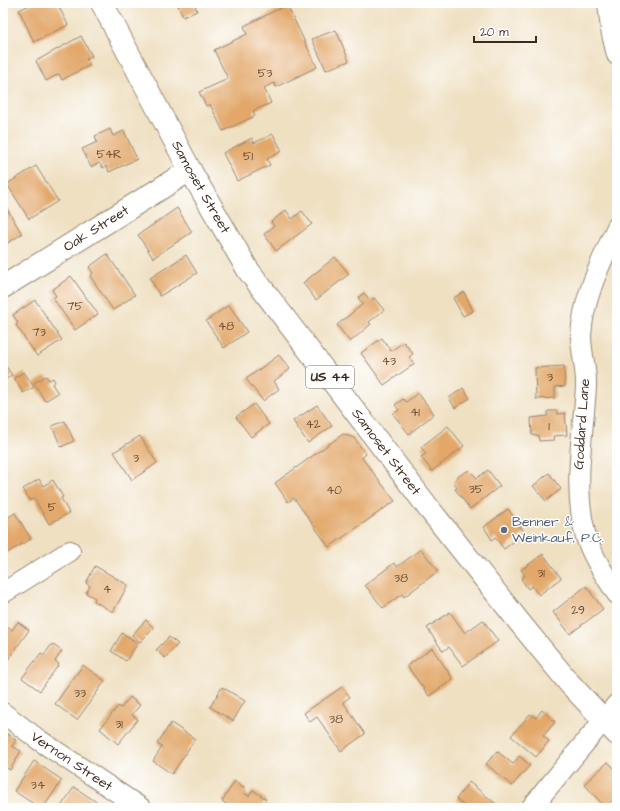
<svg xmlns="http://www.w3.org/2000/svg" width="620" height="811" font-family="'Architects Daughter',sans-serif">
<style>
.building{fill:#e2a769}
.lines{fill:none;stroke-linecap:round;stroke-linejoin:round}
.minor-casing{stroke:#958570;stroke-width:22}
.secondary-casing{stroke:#958570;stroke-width:24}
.primary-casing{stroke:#958570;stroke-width:24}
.minor{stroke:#fff;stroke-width:20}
.secondary{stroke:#fff;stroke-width:22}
.primary{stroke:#fff;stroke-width:22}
.service-dot{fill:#5c6f8a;stroke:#fff;stroke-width:1.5}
.labels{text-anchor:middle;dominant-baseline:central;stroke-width:3;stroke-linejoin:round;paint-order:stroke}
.number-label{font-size:12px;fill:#654931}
.shield{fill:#fff;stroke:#766a62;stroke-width:1}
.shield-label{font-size:13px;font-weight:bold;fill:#3b2a1e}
.street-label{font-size:14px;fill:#3b2a1e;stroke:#fff}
.service-label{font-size:14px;fill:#4e5e75;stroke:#fff;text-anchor:start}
</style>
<rect width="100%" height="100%" fill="#fff"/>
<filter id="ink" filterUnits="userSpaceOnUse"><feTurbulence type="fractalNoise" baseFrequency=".025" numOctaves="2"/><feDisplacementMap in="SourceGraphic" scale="8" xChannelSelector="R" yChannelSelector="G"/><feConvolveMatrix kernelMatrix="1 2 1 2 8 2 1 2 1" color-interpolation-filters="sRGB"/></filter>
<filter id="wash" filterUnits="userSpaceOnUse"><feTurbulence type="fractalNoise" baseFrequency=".012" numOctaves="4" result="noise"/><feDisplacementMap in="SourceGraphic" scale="16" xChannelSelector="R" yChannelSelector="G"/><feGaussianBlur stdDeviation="0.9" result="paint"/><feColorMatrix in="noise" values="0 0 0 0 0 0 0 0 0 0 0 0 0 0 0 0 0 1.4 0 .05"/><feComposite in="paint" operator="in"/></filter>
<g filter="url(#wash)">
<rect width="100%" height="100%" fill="#efe0c2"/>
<g id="blocks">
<!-- building -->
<path class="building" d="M34 3H57L68 25 34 42 19 10Z
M177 3H200L195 5 197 11 183 17Z
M287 5 317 67 276 87 274 83 264 88 271 103 253 111 255 116 223 131 210 104 206 106 199 92 228 79 214 50 247 34 244 26Z
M336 30 349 61 326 70 312 39Z
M81 36 92 56 86 59 90 65 62 80 59 74 46 81 36 61Z
M110 129 113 136 124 131 137 159 109 172 107 166 103 168 99 163 91 167 82 149 97 142 95 136Z
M273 134 282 151 267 159 270 165 237 181 223 153 252 138 254 143Z
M36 166 58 201 29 219 7 184Z
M3 202 22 234 3 246Z
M177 208 192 232 153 258 138 235Z
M286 210 292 219 302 211 312 224 276 251 264 234 274 226 271 222Z
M107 254 135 295 113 310 90 276 93 273 89 267Z
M186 255 197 273 160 296 150 278Z
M335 257 349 274 316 300 303 283Z
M71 276 98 314 75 330 53 298 56 296 52 290Z
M464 292 473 311 463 316 453 298Z
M364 293 371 301 374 298 384 310 369 322 371 324 350 342 337 325 363 304 358 298Z
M35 300 62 340 37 356 16 325 18 323 13 315Z
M229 305 247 332 224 348 206 321Z
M382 338 391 351 404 342 413 354 409 357 414 364 384 385 361 353Z
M279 355 290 369 274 381 279 389 263 401 246 379Z
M3 362 12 375 3 381Z
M564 366 565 386 555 387V398L536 399 535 368Z
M24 372 34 387 23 393 14 378Z
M46 376 49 380 53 378 55 382 52 384 58 393 45 401 34 383Z
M463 388 470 398 455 408 449 398Z
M418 393 434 414 409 434 393 414 399 410 395 405 403 399 406 402Z
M254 404 269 424 251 437 236 417Z
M317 405 332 426 308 443 293 421Z
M548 411H557V414L565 413 567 435 553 436 554 440 539 441 538 435H532L531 418 548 416Z
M65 421 74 441 61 447 52 426Z
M448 426 464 446 432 471 421 457 426 454 421 447Z
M343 434 354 438 366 454 362 458 395 501 329 547 294 498 288 502 275 483Z
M140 436 157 463 132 480 114 452Z
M469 470 477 478 488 470 500 486 470 509 455 489 457 488 454 482 457 477Z
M549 473 561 489 546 501 533 486Z
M39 479 43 486 53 480 63 497 61 498 69 513 49 524 34 498 30 501 23 489Z
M508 509 525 533 504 549 495 537 492 540 484 527Z
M3 511 7 518 15 513 31 539 5 554 3 550Z
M421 549 438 571 404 597 402 594 383 608 365 585 394 563 397 567Z
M543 554 561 578 539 595 532 586 528 589 521 579 525 576 521 570Z
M95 566 128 585 113 612 94 601 95 598 86 593 90 586 86 583Z
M586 586 603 609 570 634 553 612Z
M450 612 465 633 483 620 498 641 463 666 449 647 443 651 427 628Z
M146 620 154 628 140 642 132 635Z
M18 622 29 630 4 665 3 629 5 626 12 630Z
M122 633 138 643 126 661 111 651Z
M169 637 178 644 165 658 156 650Z
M52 644 62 651 55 661 59 664 40 691 22 678 41 653 44 655Z
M432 648 453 679 429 696 407 666Z
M83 665 105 681 77 720 55 704Z
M222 687 245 701 233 721 210 707Z
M342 687 350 697 343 702 365 734 341 751 317 717 310 722 304 713Z
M130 697 140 705 132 715 138 719 118 744 100 729 118 706 121 708Z
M542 710 555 722 543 736 549 741 536 757 511 736 530 714 536 718Z
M171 723 195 739 172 774 153 761 162 747 157 744Z
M6 733 16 740 12 746 21 751 10 770 3 766V738Z
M497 751 513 764 519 756 530 765 512 786 486 764Z
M34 761 62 780 43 808H40L14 791Z
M608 762 617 771V796L605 807 584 784Z
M235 781 246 789 244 793 249 796 253 790 266 799 262 806 265 808H232L222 801Z
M469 782 501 808H466L456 799Z
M74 787 98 803 95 808H60Z"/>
</g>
</g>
<g filter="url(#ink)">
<use href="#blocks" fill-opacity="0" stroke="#958570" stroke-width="1"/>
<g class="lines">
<!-- minor casing -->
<g class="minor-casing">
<g id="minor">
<path d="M608 3 611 30 617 55"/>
<path d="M617 227C601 262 583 298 581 336 581 353 587 370 586 387 583 435 573 485 585 533 591 555 605 575 617 594"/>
<path d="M3 593 70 551"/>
<path id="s1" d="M3 713 39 740 141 808"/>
<path d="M531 808 617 704"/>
</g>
</g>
<!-- secondary casing -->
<g class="secondary-casing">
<g id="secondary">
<path id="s2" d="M3 287 190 170"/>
</g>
</g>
<!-- primary casing -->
<g class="primary-casing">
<g id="primary">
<path id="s3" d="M102 3 190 170 248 270 430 510 520 623 570 684 617 734"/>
</g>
</g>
<!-- minor -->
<use href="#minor" class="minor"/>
<!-- secondary -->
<use href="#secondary" class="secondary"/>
<!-- primary -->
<use href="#primary" class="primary"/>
</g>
</g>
<!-- markers -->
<circle class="service-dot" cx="504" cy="530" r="4"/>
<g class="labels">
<!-- number labels -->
<g class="number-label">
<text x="265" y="73">53</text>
<text x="109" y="154">54R</text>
<text x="248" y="156">51</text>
<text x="75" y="306">75</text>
<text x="226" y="326">48</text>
<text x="39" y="332">73</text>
<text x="389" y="361">43</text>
<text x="550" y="377">3</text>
<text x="415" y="412">41</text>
<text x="313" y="424">42</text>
<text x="549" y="426">1</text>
<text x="136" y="458">3</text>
<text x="476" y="489">35</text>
<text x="334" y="490">40</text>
<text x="52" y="507">5</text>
<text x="541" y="573">31</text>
<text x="401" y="578">38</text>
<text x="107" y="589">4</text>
<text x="578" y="610">29</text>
<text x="80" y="693">33</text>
<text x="336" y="719">38</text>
<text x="119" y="724">31</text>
<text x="38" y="785">34</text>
</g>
<!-- shield labels -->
<rect class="shield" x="306" y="366" width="48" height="22" rx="3"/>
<g class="shield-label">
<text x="330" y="377">US 44</text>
</g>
<!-- street labels -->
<g class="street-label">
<text stroke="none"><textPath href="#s3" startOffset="209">Samoset Street</textPath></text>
<text stroke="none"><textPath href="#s2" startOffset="110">Oak Street</textPath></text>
<text transform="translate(582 424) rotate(-86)">Goddard Lane</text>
<text stroke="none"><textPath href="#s3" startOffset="533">Samoset Street</textPath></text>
<text stroke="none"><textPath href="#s1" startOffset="84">Vernon Street</textPath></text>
</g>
<!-- service labels -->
<g class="service-label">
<text x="512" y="522">Benner &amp;<tspan x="512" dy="16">Weinkauf, P.C.</tspan></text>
</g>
</g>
<!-- margin -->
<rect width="620" height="811" fill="none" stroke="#fff" stroke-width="16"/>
<!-- scale -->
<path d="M474 36v6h62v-6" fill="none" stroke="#3b2a1e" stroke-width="2"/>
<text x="480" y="36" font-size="12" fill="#3b2a1e" stroke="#ffffff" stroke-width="3" paint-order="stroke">20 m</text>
</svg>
